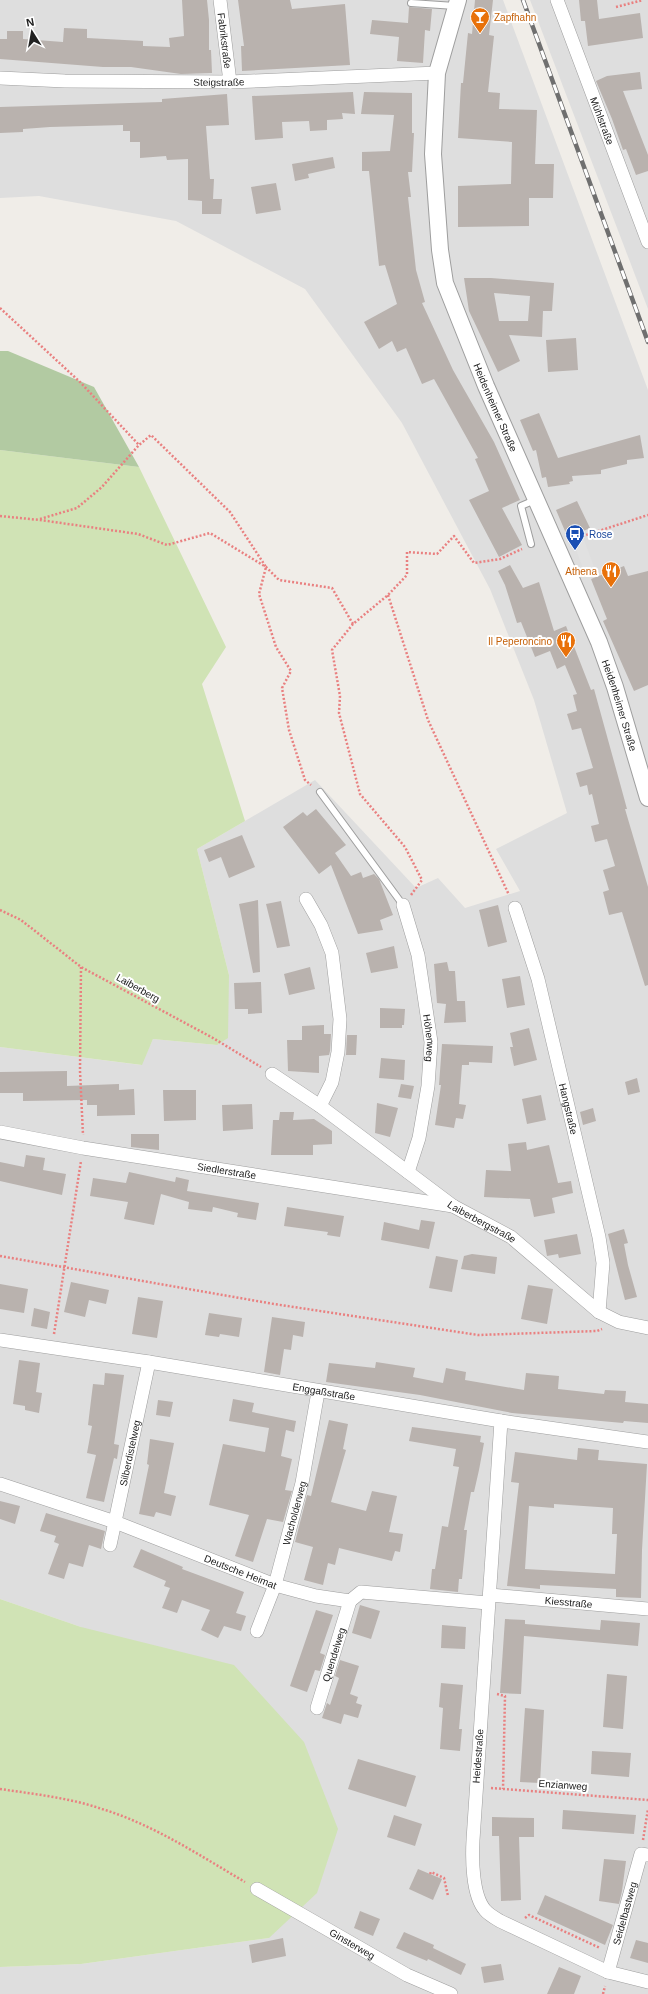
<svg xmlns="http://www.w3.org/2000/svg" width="648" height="1994" font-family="Helvetica,sans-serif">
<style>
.residential{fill:#dedede}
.grass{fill:#d0e3b5}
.forest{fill:#b2caa2}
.parking{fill:#e1e1e1}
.building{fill:#b9b2ae;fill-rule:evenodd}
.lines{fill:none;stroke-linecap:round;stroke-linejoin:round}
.service-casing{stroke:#9e9e9e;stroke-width:8}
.minor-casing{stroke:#9e9e9e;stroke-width:14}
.tertiary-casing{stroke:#9e9e9e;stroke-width:18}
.path{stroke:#e98080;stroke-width:2.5;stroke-dasharray:2 2;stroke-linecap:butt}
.service{stroke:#fff;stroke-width:6}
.minor{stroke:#fff;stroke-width:13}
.tertiary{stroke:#fff;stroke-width:16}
.rail-casing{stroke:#6f6f6f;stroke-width:4.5}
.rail{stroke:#fff;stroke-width:3;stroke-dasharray:9;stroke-linecap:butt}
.labels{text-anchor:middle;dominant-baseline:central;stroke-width:4;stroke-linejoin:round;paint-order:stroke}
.food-label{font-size:10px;fill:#c56008;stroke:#fff;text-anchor:end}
.street-label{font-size:10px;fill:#212121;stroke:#fff}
.transit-label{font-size:10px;fill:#164399;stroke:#fff;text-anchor:start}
</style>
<rect width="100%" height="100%" fill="#f0ede8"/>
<!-- residential -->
<path class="residential" d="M0 0H503L648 390V1994H0V1967L81 1964 269 1938 81 1627 0 1599V1047L141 1065 153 1039 217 1045 229 975 197 849 315 780 416 888 438 878 465 908 520 891 496 849 567 813 534 700 490 589 402 423 305 289 176 221 39 196 0 198Z
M530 0H648V309Z"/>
<!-- grass -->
<path class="grass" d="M0 450 139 467 226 647 202 684 245 821 197 849 229 975 228 1038 217 1045 153 1039 142 1065 0 1047Z
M0 1599 81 1627 234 1665 304 1742 338 1829 317 1893 269 1938 81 1964 0 1967Z"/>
<!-- forest -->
<path class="forest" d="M0 351H8L94 387 139 467 0 450Z"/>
<!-- parking -->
<path class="parking" d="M584 540 594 567 584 571 574 544Z"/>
<!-- building -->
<path class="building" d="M182 0H207L209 20V50H211L212 73 181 74 131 67H103L0 59V39H7V31H23V39L63 42 64 28 87 29V38L143 41V46L170 47 169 38 184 36Z
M238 0H290L292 9 345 4 350 65 242 71 241 46H244Z
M475 0H493L489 35 494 36 488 92 500 93 499 109 537 110 535 164H554L553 198H529V226L458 227V186L511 184 512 142 458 138 461 83H463L468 33 472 34Z
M579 0H597L599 19 640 13 643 38 588 46 585 21H581Z
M409 7 432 9 430 31 425 30 423 63 397 61 399 37 370 34 372 20 408 23Z
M640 72 642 89 623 91 648 155V171L636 175 626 149 623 150 612 119 596 81 607 76Z
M353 92 355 114 342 113 343 119 327 120V130L310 131 309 121 282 122 283 138 255 140 252 96Z
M364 92 412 93V133H414L412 172H408L411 197H408L416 270 425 302 422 303 453 370 494 442 520 500 502 508 522 545 499 557 469 500 489 491 475 459 478 458 434 379 422 384 406 348 397 352 392 341 379 349 364 322 397 304 385 265 379 266 369 171H362V152L390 151 394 115 361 114Z
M227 94 229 125 206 126 210 179H214L213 199H222L221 214H202V201L188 200V159L167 160 166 156 140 158V142H130V131H123V125L50 127 23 129V132L0 133V107L162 102V99Z
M333 157 335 168 308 174 309 178 295 181 292 164Z
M276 183 281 210 256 214 251 187Z
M464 278H491L554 283 552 311H543L542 337 509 335 520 361 498 372 469 311ZM494 293 530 296 528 321H499Z
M576 338 578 370 548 372 546 340Z
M539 413 558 458 640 435 644 458 627 460V464L601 470V474L572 476 573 481 569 482 570 484 548 487 546 477 542 478 536 450 533 451 520 420Z
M577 501 590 528 568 538 556 510Z
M510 565 523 588 539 582 554 631 566 626 591 690 594 689 621 787 627 809H625L648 887V985L645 986 622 912 609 915 603 892 609 890 603 870 615 866 607 839 595 842 591 826 599 824 592 794 589 795 587 785 580 787 576 773 593 768 581 728 572 730 567 714 577 711 573 695 577 694 565 665 557 669 550 651 535 657 521 622 517 623 505 585 498 571Z
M624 566 628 576 648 571V685L634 691 603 621 607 619 591 579Z
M316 809 346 845 335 853 351 876 361 872 363 878 374 874 379 879 393 915 380 920 383 930 358 934 331 865 319 874 283 827 303 812 307 816Z
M242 835 255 867 229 878 221 857 209 862 204 850Z
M258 900 260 972 253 973 239 904Z
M281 901 290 946 277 948 266 904Z
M498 905 507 942 488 947 479 910Z
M394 946 398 968 371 973 366 953Z
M447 962 449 971H455L457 1001H465L466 1022 444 1023 446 1004 437 1003 434 964Z
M310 967 315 989 289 995 284 974Z
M520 976 525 1005 507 1008 502 979Z
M261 982 262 1013 248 1014V1009H235L234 983Z
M380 1008 405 1009 404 1025H402V1028H380Z
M324 1025V1034H331L330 1051 329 1055 319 1056V1073L288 1071 287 1040H302V1026Z
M529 1028 537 1060 514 1066 510 1047H513L510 1033Z
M347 1035H357L356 1055H346Z
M442 1044 493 1046 492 1063 469 1062V1065H462L459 1104 466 1105 463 1119 456 1118 454 1128 435 1125 441 1085H439Z
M381 1058 405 1060 404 1080 379 1078Z
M67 1071V1086L119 1084V1090L134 1089 135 1115 97 1116V1105H87V1100L23 1101V1093H0V1072Z
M637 1078 640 1092 628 1095 625 1082Z
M401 1084 414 1086 411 1099 398 1097Z
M163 1090H196V1120L164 1121Z
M541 1095 546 1120 527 1124 522 1099Z
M377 1103 398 1108 390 1137 375 1133Z
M252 1104 253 1129 223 1131 222 1105Z
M593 1108 596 1121 583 1125 580 1112Z
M280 1112H294L293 1120 314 1119 332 1131V1144L313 1145V1155H271L273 1120H279Z
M131 1134H159V1150L131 1147Z
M526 1142 527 1150 549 1145 558 1183 571 1181 573 1193 552 1198 555 1213 534 1217 530 1199 484 1197 486 1170 511 1171 508 1144Z
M26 1155 45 1158 43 1170 66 1174 62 1195 0 1181V1162L24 1167Z
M129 1172 175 1182 176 1177 189 1180 187 1191 259 1203 256 1220 237 1217 238 1213 213 1207 212 1212 188 1209 189 1202 161 1194 154 1225 124 1219 128 1202 90 1196 93 1178 126 1183Z
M287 1207 344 1216 340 1237 327 1235 328 1232 284 1226Z
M421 1220 435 1222 429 1249 381 1240 384 1222 419 1230Z
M624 1229 628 1243 624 1244 628 1265 637 1297 625 1300 608 1234Z
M577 1234 581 1254 559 1258 558 1254 547 1256 544 1240Z
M472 1254 497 1257 495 1274 461 1269 464 1256Z
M436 1256 458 1260 452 1292 429 1288Z
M71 1282 109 1290 106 1304 89 1300 85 1317 64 1312Z
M0 1284 28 1289 24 1313 0 1309Z
M528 1285 553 1289 547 1324 521 1319Z
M138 1297 163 1301 157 1338 132 1334Z
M34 1308 50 1312 47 1329 31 1326Z
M209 1313 242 1318 239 1337 220 1334 219 1337 205 1335Z
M272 1317 305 1322 303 1337 293 1335 291 1350 284 1349 280 1375 264 1372Z
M19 1360 40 1363 36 1392 42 1393 39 1413 25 1410V1406L13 1404Z
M376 1362 415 1368 413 1377 443 1383 446 1368 466 1372 465 1380 524 1390 526 1373 559 1376 558 1389 604 1394 605 1390 626 1391 625 1402 648 1404V1423L624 1421 623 1423 512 1413 420 1395 326 1382 329 1363 375 1368Z
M105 1373 124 1375 114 1444 119 1445 117 1459 114 1458 104 1502 86 1498 96 1455 87 1453 92 1426 88 1425 93 1384 104 1385Z
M233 1399 254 1403 252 1412 296 1421 294 1432 286 1430 281 1456 292 1459 285 1490 292 1491 283 1522 267 1519 253 1562 235 1556 249 1515 209 1505 223 1444 265 1452 269 1428 229 1421Z
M158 1400 173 1402 170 1417 156 1415Z
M329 1420 348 1424 343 1449 346 1450 331 1502 366 1511 372 1491 397 1496 389 1532 403 1534 400 1552 395 1551 392 1561 339 1548 335 1565 328 1563 323 1585 304 1580 313 1547 295 1542 307 1495 311 1496Z
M412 1427 481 1436 480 1442 484 1443 479 1470 474 1492H471L464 1530H467L462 1579H459L458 1592 430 1589 432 1569H435L442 1526 448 1527 459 1467 453 1466 456 1449 409 1441Z
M150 1439 174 1443 164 1493 176 1496 171 1516 156 1512 154 1517 139 1514 149 1465 147 1464Z
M578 1448 599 1450 598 1460 647 1464 642 1550 641 1598 616 1597V1589L540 1585V1589L507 1586 519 1483 511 1482 515 1452 577 1460ZM554 1504 613 1508 612 1534H617L615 1574 525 1569 529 1506 554 1508Z
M0 1501 20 1506 15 1524 0 1519Z
M46 1513 105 1531 101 1549 89 1545 83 1567 69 1563 64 1579 48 1574 59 1544 54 1542 56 1536 40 1531Z
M141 1549 183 1567 182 1569 244 1592 236 1613 246 1616 241 1631 224 1626 218 1638 201 1630 210 1610 182 1600 177 1613 162 1608 170 1588 164 1586 166 1581 133 1567Z
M360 1605 380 1611 371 1639 352 1633Z
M316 1610 333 1615 320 1653 325 1655 320 1671 315 1670 307 1692 290 1686Z
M505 1619 525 1620V1624L600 1630 601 1620 640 1623 638 1646 524 1636 521 1694 500 1693Z
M442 1625 466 1627 465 1649 441 1648Z
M340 1660 359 1666 350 1694 358 1697 356 1703 362 1705 358 1718 344 1714 341 1724 322 1718 327 1703 330 1705 339 1678 335 1676Z
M607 1674 627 1676 623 1729 603 1727Z
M441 1683 463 1685 459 1729H462L460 1751 440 1749 443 1708 439 1707Z
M525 1708 544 1710 540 1783 520 1782Z
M592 1751 631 1753 629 1777 591 1774Z
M358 1759 416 1776 406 1807 348 1789Z
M563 1810 636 1815 634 1834 562 1829Z
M394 1815 422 1824 415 1846 387 1837Z
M492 1817 534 1818V1837H519L521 1900 501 1901 499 1836H492Z
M604 1859 626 1861 622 1891 619 1904 599 1901Z
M418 1869 442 1879 433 1900 409 1889Z
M545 1895 613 1925 605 1945 537 1914Z
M360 1911 380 1919 373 1936 354 1928Z
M404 1932 434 1945 433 1948 466 1964 461 1975 428 1959 427 1961 396 1948Z
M283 1938 286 1956 252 1963 249 1945Z
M636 1940 648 1943V1963L630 1958Z
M501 1964 504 1980 484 1983 481 1967Z
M559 1967 581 1976 574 1994H547Z"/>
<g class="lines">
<!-- service casing -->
<g class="service-casing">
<path id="service" d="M411 3 455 6
M531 544 521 506 535 500
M320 792 403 905"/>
</g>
<!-- minor casing -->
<g class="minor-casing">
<g id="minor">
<path id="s1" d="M220 0 230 82"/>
<path id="s2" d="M557 0 648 242"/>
<path id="s3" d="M0 78 65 81 230 82 437 73"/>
<path d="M306 899 321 925 332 953 340 1019 338 1052 332 1082 320 1106"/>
<path id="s4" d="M403 905 418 955 431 1042 428 1086 419 1138 408 1172"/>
<path id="s5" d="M515 908 538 979 599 1237 603 1263 599 1312"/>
<path id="s6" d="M272 1074 320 1106 453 1206 511 1237 599 1312 619 1322 648 1328"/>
<path id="s7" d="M0 1132 83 1148 453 1206"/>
<path id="s8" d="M0 1340 149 1362 501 1421 648 1442"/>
<path d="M501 1421 473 1840C472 1858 472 1895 485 1910 488 1914 495 1918 500 1921L608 1972 648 1982"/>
<path id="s9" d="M0 1484 115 1522 275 1585 316 1596 350 1601 361 1592 488 1603"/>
<path id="s10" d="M110 1545 149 1362"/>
<path id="s11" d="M490 1595 648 1609"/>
<path id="s12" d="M257 1631 275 1585 302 1483 318 1392"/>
<path id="s13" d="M317 1708 350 1601"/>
<path id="s14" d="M257 1889 407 1975 451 1994"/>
<path id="s15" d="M608 1972 641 1854 648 1855"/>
</g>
</g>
<!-- tertiary casing -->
<g class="tertiary-casing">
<g id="tertiary">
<path id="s16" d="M458 0 437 73 433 154 440 250 445 283 486 386 599 642 615 687 648 798"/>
</g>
</g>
<!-- path -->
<path class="path" d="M616 7 643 0
M0 308 80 382 139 445
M0 516 40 520 138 534 167 545 210 533 266 567 279 580 332 588 353 624 388 595 407 575V552L437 554 454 536 474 563 500 559 522 549
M40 519 77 508 102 487 139 445 151 435 230 512 266 567 259 594 276 647 291 671 282 688 289 730 305 780 311 785
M571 540 648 515
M388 595 428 720 509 895
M353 624 332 650 340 696 339 713 360 794 405 847 422 880 411 895
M0 910 21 920 81 967 213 1038 261 1067
M81 967 80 1071 83 1135
M0 1256 274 1304 478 1335 597 1331 602 1329
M54 1334 81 1161
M497 1694 505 1696 503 1789
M491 1788 648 1800
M0 1789C34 1794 70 1798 102 1809 154 1825 199 1855 245 1882
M643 1840 648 1809
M430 1874 431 1872 444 1878 448 1896
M525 1918 529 1915 600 1948
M603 1994 605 1986"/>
<!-- service -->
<use href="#service" class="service"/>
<!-- minor -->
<use href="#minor" class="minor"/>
<!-- tertiary -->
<use href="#tertiary" class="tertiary"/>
<!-- rail casing -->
<g class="rail-casing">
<path id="rail" d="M523 0 648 342"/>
</g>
<!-- rail -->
<use href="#rail" class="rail"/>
</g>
<!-- icons -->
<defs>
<g id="bar-pin" transform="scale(1)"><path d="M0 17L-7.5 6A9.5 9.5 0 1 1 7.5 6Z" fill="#e8710a" stroke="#fff"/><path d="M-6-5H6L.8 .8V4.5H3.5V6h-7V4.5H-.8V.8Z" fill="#fff"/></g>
<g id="bus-pin" transform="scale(1)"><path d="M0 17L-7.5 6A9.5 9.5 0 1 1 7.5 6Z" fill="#1a4fb4" stroke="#fff"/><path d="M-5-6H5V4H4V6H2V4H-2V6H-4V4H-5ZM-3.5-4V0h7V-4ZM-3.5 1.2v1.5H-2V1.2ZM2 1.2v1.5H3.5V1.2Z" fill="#fff"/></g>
<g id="restaurant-pin" transform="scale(1)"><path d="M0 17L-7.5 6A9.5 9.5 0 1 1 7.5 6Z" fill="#e8710a" stroke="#fff"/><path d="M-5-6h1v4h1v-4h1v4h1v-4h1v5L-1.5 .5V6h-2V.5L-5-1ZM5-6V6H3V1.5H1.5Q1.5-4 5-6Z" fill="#fff"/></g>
</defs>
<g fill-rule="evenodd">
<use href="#bar-pin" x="480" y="17"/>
<use href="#bus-pin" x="575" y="534"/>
<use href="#restaurant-pin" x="611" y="571"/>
<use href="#restaurant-pin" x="566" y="641"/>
</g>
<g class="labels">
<!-- food labels -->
<g class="food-label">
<text x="494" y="17" text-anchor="start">Zapfhahn</text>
<text x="597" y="571">Athena</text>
<text x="552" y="641">Il Peperoncino</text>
</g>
<!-- street labels -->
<g class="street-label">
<text stroke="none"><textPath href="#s1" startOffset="41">Fabrikstraße</textPath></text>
<text stroke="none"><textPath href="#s3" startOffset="219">Steigstraße</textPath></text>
<text stroke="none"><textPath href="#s2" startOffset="129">Mühlstraße</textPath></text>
<text stroke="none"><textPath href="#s16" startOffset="421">Heidenheimer Straße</textPath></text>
<text stroke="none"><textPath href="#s16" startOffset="744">Heidenheimer Straße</textPath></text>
<text transform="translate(138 988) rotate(29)">Laiberberg</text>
<text stroke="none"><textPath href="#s4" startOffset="136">Höhenweg</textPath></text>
<text stroke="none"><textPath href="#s5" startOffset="208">Hangstraße</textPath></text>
<text stroke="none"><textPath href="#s7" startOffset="230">Siedlerstraße</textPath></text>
<text stroke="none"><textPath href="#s6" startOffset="257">Laiberbergstraße</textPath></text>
<text stroke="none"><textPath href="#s8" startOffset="328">Enggaßstraße</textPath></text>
<text stroke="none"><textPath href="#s10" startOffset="94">Silberdistelweg</textPath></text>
<text stroke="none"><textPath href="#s12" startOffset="124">Wacholderweg</textPath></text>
<text stroke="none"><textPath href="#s9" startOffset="256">Deutsche Heimat</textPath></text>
<text stroke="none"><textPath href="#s11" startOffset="79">Kiesstraße</textPath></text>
<text stroke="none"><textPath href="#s13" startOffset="56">Quendelweg</textPath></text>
<text transform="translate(478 1756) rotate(-86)">Heidestraße</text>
<text transform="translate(563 1785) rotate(4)">Enzianweg</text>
<text stroke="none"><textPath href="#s15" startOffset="61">Seidelbastweg</textPath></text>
<text stroke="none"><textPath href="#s14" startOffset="110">Ginsterweg</textPath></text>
</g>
<!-- transit labels -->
<g class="transit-label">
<text x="589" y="534">Rose</text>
</g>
</g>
<!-- north arrow -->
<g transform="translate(32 32) rotate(349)" stroke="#ffffff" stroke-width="3" paint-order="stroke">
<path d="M0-3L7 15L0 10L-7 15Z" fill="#212121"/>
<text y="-6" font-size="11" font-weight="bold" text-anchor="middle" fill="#212121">N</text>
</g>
</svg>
